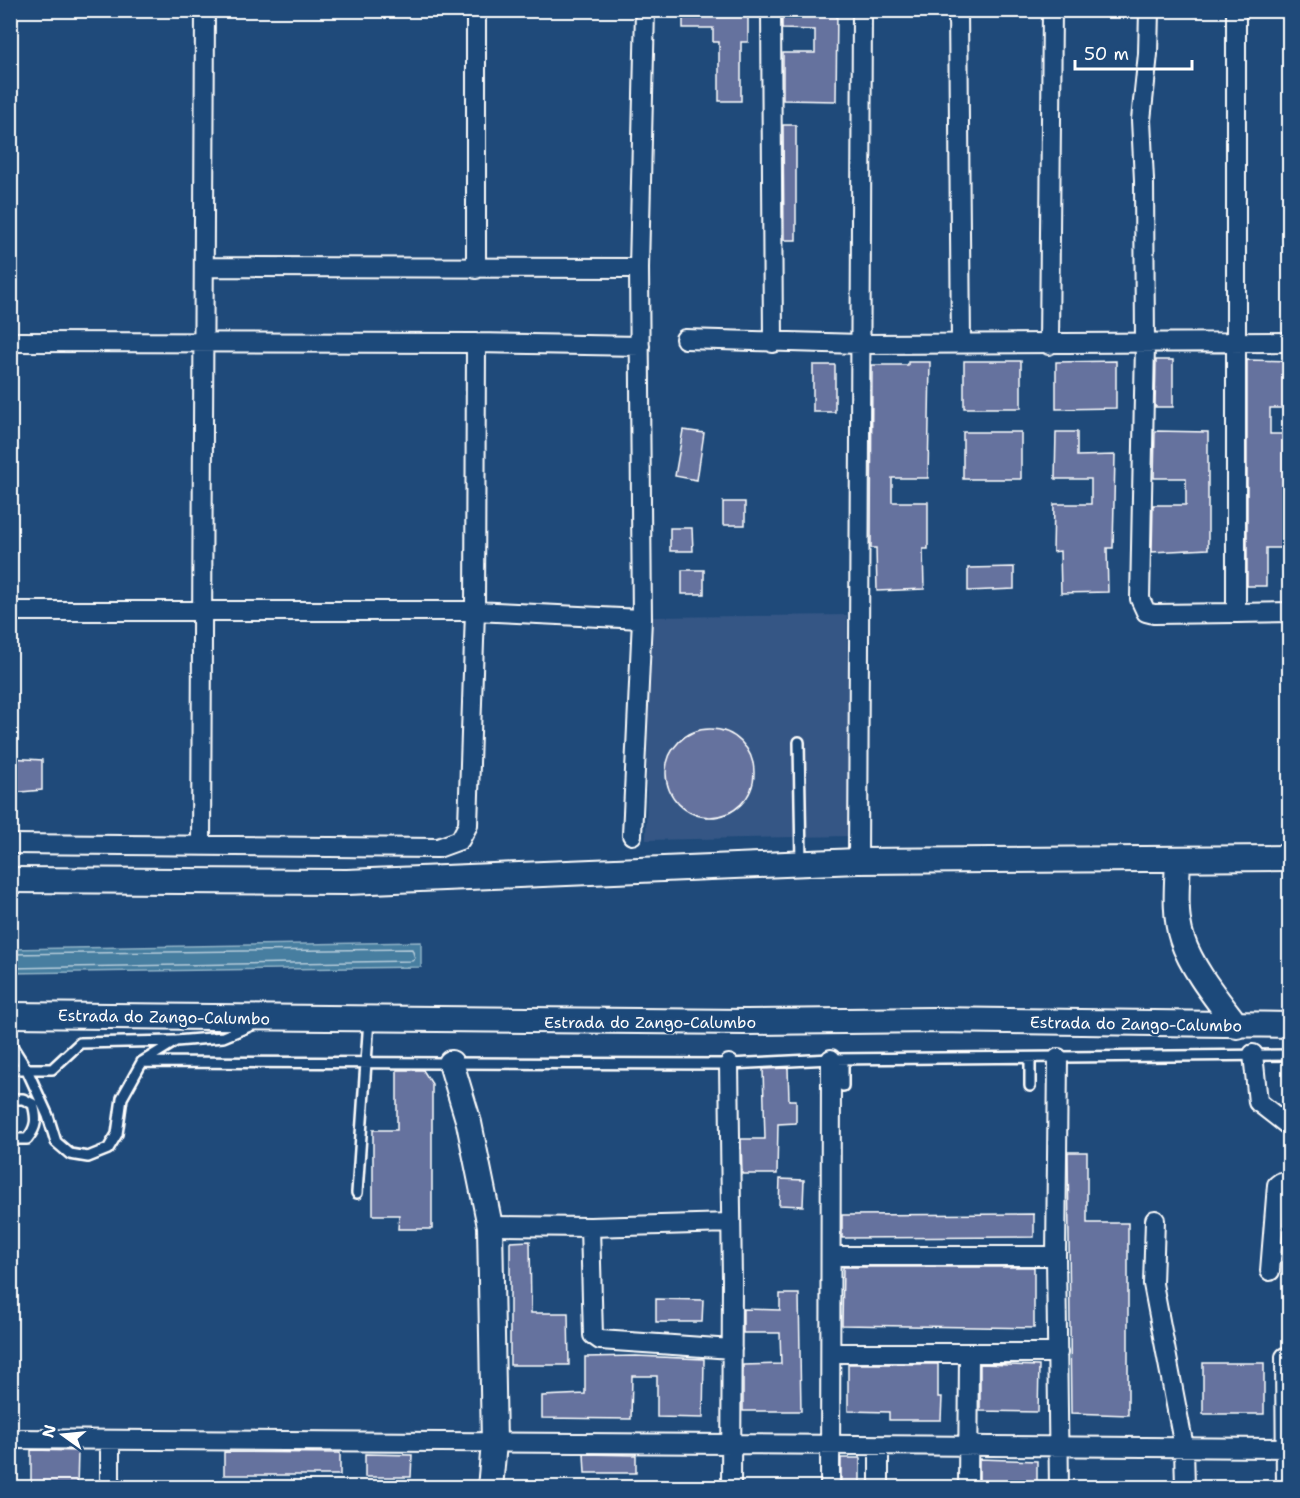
<svg xmlns="http://www.w3.org/2000/svg" width="1300" height="1498" font-family="'Shantell Sans',sans-serif">
<style>
.built{fill:#345685}
.water{fill:#467ea0;stroke:#90b2c6;stroke-width:1.5}
.lines{fill:none;stroke-linecap:round;stroke-linejoin:round}
.shore{stroke:#b5cbd9;stroke-width:1.5}
.building{fill:#65729e;stroke:#fff;stroke-width:1.5}
.lane-casing{stroke:#fff;stroke-width:14}
.street-casing{stroke:#fff;stroke-width:22}
.secondary-casing{stroke:#fff;stroke-width:28}
.lane{stroke:#1f4a7a;stroke-width:9}
.street{stroke:#1f4a7a;stroke-width:18}
.secondary{stroke:#1f4a7a;stroke-width:24}
.labels{text-anchor:middle;dominant-baseline:central;stroke-width:5;stroke-linejoin:round;paint-order:stroke}
.street-label{font-size:16px;fill:#fff;stroke:#1f4a7a}
</style>
<rect width="100%" height="100%" fill="#1f4a7a"/>
<filter id="ink" filterUnits="userSpaceOnUse"><feTurbulence type="fractalNoise" baseFrequency=".0167" numOctaves="2"/><feDisplacementMap in="SourceGraphic" scale="12" xChannelSelector="R" yChannelSelector="G"/><feConvolveMatrix kernelMatrix="1 2 1 2 8 2 1 2 1" color-interpolation-filters="sRGB"/></filter>
<g filter="url(#ink)">
<!-- built -->
<path class="built" d="M847 615 851 836 646 840 649 617Z"/>
<!-- water -->
<path class="water" d="M421 942V967L11 973V949Z"/>
<g class="lines">
<!-- shore -->
<path class="shore" d="M10 954 412 949 415 958 412 961 10 968"/>
</g>
<!-- building -->
<path class="building" d="M683 10H748V42H741V101H719V42H713V28H683Z
M782 10H837L836 101 783 100V53H815V30L782 29Z
M783 125H796V240H784Z
M1156 360H1173V407H1155Z
M1247 360 1290 361V408H1270V434H1290V548H1266V586H1247Z
M964 361H1021V408H964Z
M1116 361V408L1056 409V362Z
M908 362H930L928 478H892V502H928V549H923L924 589 877 591 876 548H871L872 365H908Z
M813 365H835V412H813Z
M683 430 704 433 697 480 675 476Z
M1155 431 1208 432V549L1152 552 1153 505H1186V478H1154Z
M963 432H1021V479H963Z
M1056 432H1077V456L1115 455 1113 548H1107L1108 592 1061 593 1060 551 1053 552 1054 504H1091V479H1055Z
M723 502H745V525H723Z
M670 528H692L693 551H670Z
M1014 567V589L968 591V568Z
M682 570H704V594H682Z
M666 773a44 44 0 1 1 88 0a44 44 0 1 1-88 0Z
M10 758 42 760V790L10 793Z
M788 1068 789 1100H796V1123L778 1124 777 1174H742L741 1139H765L763 1069Z
M397 1070H423L432 1084V1229H398L399 1215H373V1130H397Z
M1068 1152H1087V1223H1128V1415L1071 1413Z
M780 1179 804 1180 803 1206 779 1205Z
M1034 1214V1237L842 1238V1215Z
M530 1241 531 1313H568L569 1365H510V1242Z
M843 1267H1034V1328L842 1325Z
M780 1294H799L801 1411H743V1365L781 1364 780 1333H743V1309L780 1310Z
M656 1299 703 1300 702 1322H656Z
M636 1356 704 1359 703 1418 657 1417V1376H632L631 1419 542 1418V1396L585 1394V1357Z
M1203 1363H1264V1414H1203Z
M848 1364H938V1397H942L941 1420H889V1412L848 1411Z
M980 1364 1039 1366 1038 1412 980 1411Z
M31 1450 78 1451 77 1488H31Z
M224 1452 340 1453V1475H224Z
M365 1454 412 1455 411 1477H365Z
M584 1454 636 1455V1473H585Z
M841 1458H860V1488H841Z
M979 1459 1037 1461V1488H979Z"/>
<g class="lines">
<!-- lane casing -->
<g class="lane-casing">
<path id="lane" d="M799 742 801 863
M10 1043 27 1070 48 1116 56 1142 70 1154 88 1157 108 1149 117 1134 122 1098 142 1062 176 1041 223 1037 252 1025
M142 1062 729 1064 831 1059 1290 1055
M10 1069H52L80 1043 174 1041
M843 1086V1059
M1030 1086V1058
M10 1099H23L33 1104C37 1119 37 1127 27 1139H10
M357 1193 369 1019"/>
</g>
<!-- street casing -->
<g class="street-casing">
<path id="street" d="M771 10 773 343
M958 10 961 343
M1149 10 1148 54 1141 120 1144 180 1145 344 1140 599 1146 612 1154 614 1236 613
M1236 10V613L1290 612
M204 267 639 268
M476 269V10
M685 339 860 344 1290 342
M10 342 476 343 640 346
M1049 345 1052 10
M10 611H475L642 619
M632 835 642 619 639 268 645 10
M10 844 438 848 460 840 468 825 475 611 476 343
M201 845 205 10
M858 861 862 10
M1253 1054 1258 1102 1290 1127
M1058 1058 1056 1256 1059 1488
M729 1064 732 1280 731 1488
M1155 1220 1153 1284 1184 1447 1185 1488
M490 1226 590 1227 731 1223
M590 1227 593 1335 600 1340 732 1349
M832 1256H1056
M1270 1271 1277 1185 1281 1182H1290
M831 1353H1058
M1285 1357 1286 1488
M10 1439 1290 1448
M110 1488V1440
M830 1488 831 1059
M879 1488V1446
M968 1488 969 1353"/>
</g>
<!-- secondary casing -->
<g class="secondary-casing">
<path id="secondary" d="M1178 860C1177 885 1174 915 1182 939 1193 971 1217 999 1237 1026
M10 880 347 882 858 861 1290 858
M10 1015 746 1022 935 1020 1290 1025
M451 1063 469 1123 490 1226 494 1443 490 1488"/>
</g>
<!-- lane -->
<use href="#lane" class="lane"/>
<!-- street -->
<use href="#street" class="street"/>
<!-- secondary -->
<use href="#secondary" class="secondary"/>
</g>
</g>
<g class="labels">
<!-- street labels -->
<g class="street-label">
<text transform="translate(164 1017) rotate(1)">Estrada do Zango-Calumbo</text>
<text x="650" y="1022">Estrada do Zango-Calumbo</text>
<text transform="translate(1136 1024) rotate(1)">Estrada do Zango-Calumbo</text>
</g>
</g>
<!-- margin -->
<rect width="1300" height="1498" fill="none" stroke="#1f4a7a" stroke-width="36"/>
<rect x="18" y="18" width="1264" height="1462" fill="none" stroke="#fff" stroke-width="2" filter="url(#ink)"/>
<!-- north arrow -->
<g transform="translate(63 1435) rotate(285)" stroke="#1f4a7a" stroke-width="4.5" paint-order="stroke">
<path d="M0-4.5L10 22L0 15L-10 22Z" fill="#ffffff"/>
<text y="-9" font-size="16" font-weight="bold" text-anchor="middle" fill="#ffffff">N</text>
</g>
<!-- scale -->
<path d="M1075 60v9h117v-9" fill="none" stroke="#ffffff" stroke-width="3"/>
<text x="1084" y="60" font-size="18" fill="#ffffff" stroke="#1f4a7a" stroke-width="4.5" paint-order="stroke">50 m</text>
</svg>
